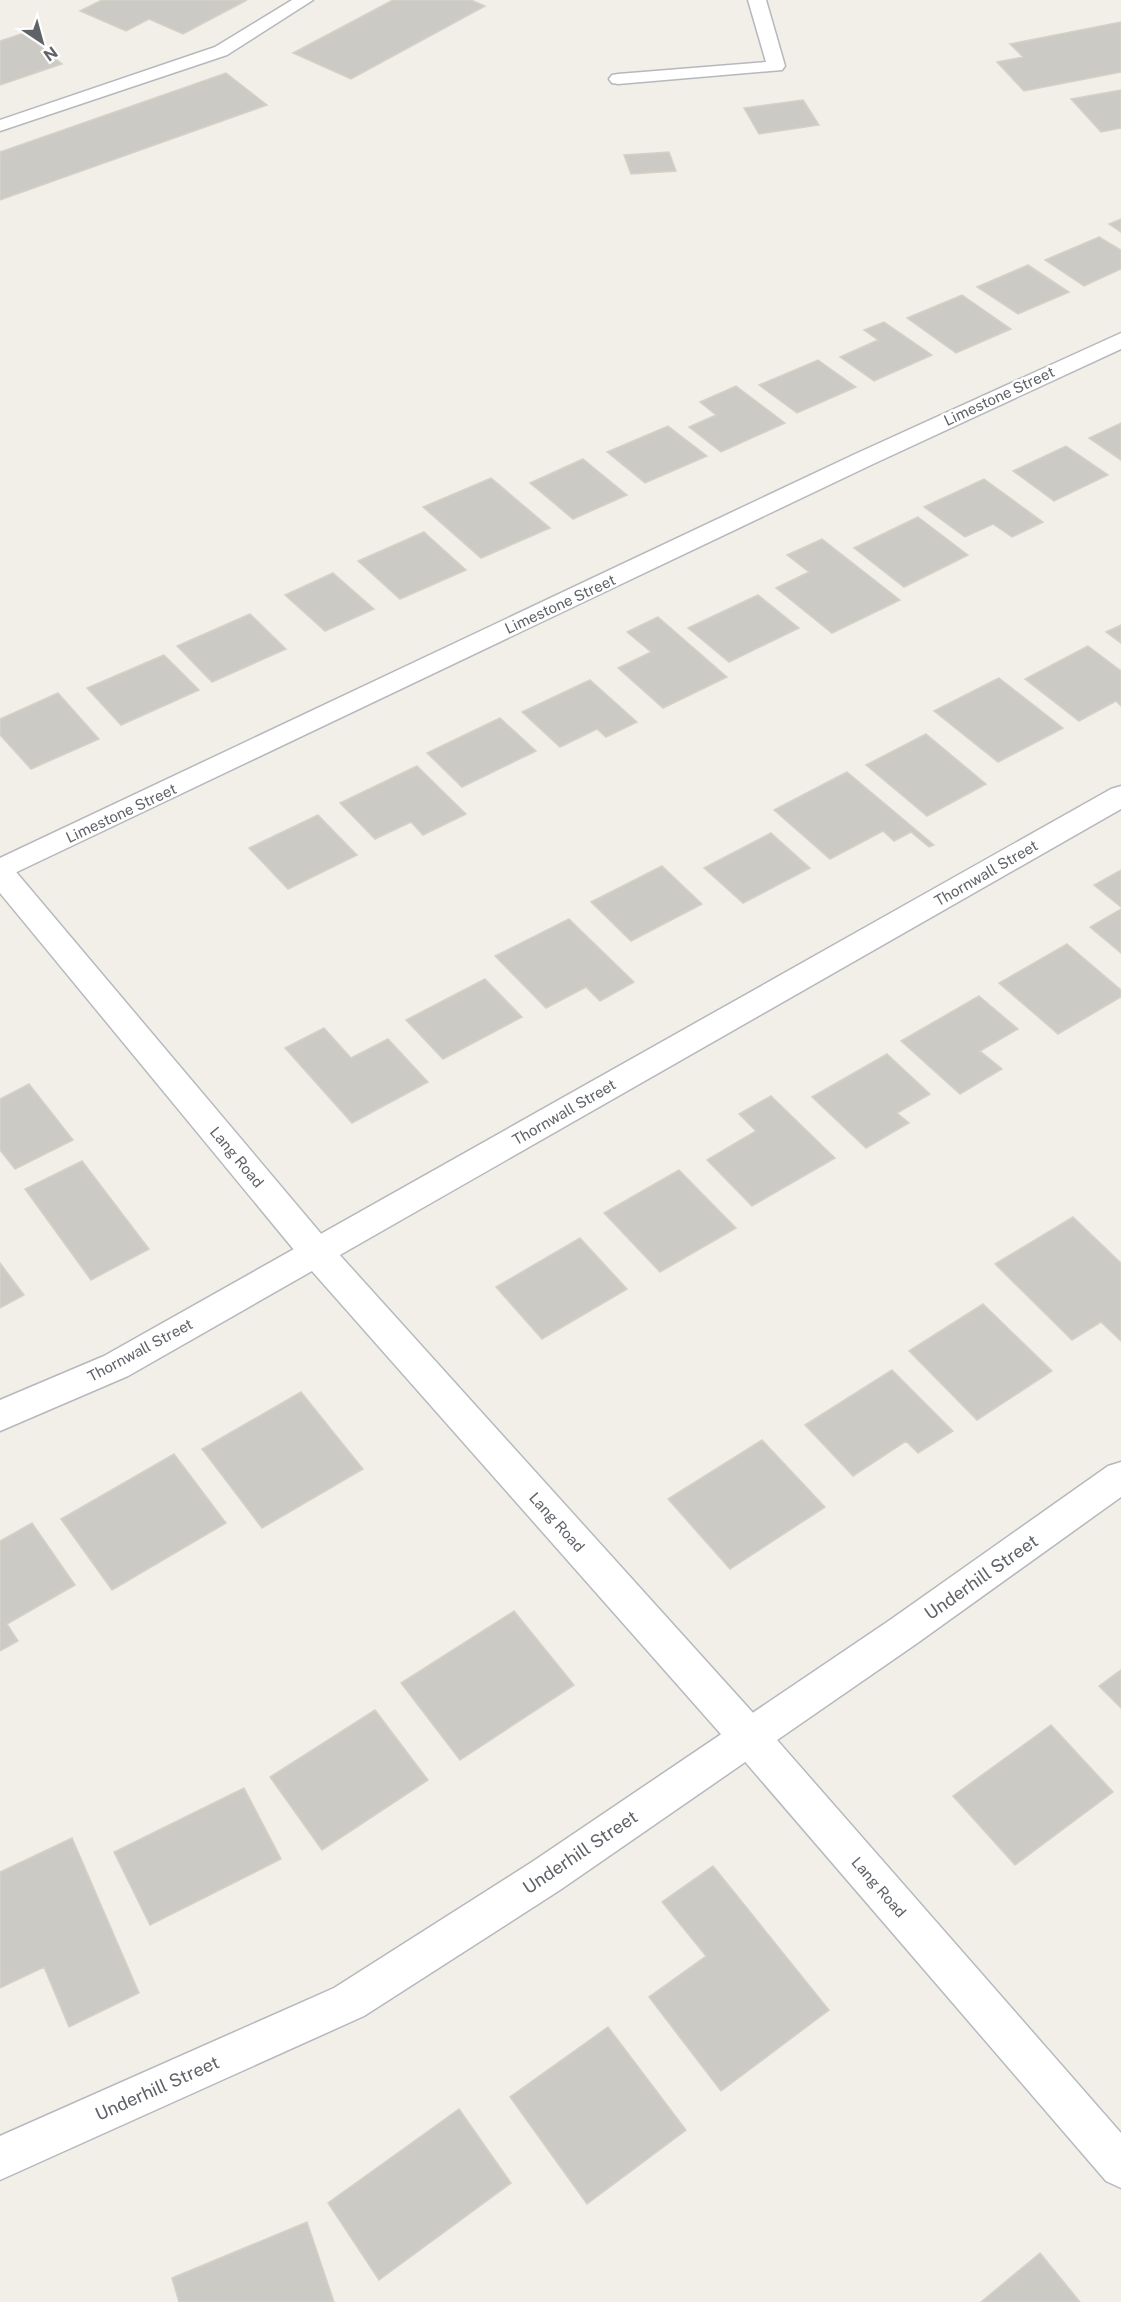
<svg xmlns="http://www.w3.org/2000/svg" width="1121" height="2302" font-family="'Public Sans',sans-serif">
<style>
.building{fill:#cccac5;stroke:#d6d1c6;stroke-width:1.5}
.lines{fill:none;stroke-linecap:round;stroke-linejoin:round}
.lane-casing{stroke:#b5b8bc;stroke-width:3}
.street-casing{stroke:#b5b8bc;stroke-width:3}
.secondary-casing{stroke:#b6babf;stroke-width:3}
.lane{fill:#fff;fill-rule:evenodd}
.street{fill:#fff;fill-rule:evenodd}
.secondary{fill:#fff;fill-rule:evenodd}
.labels{text-anchor:middle;dominant-baseline:central;stroke-width:5;stroke-linejoin:round;paint-order:stroke}
.street-label{font-size:15px;fill:#5f6368;stroke:#fff}
.near-street-label{font-size:18px;fill:#5f6368;stroke:#fff}
</style>
<rect width="100%" height="100%" fill="#f1efe8"/>
<!-- building -->
<path class="building" d="M102 0H247L183 34 149 19 126 31 80 11Z
M393 0H471L485 6 351 79 293 53Z
M1121 22V72L1024 91 997 62 1023 57 1010 44Z
M24 33 62 64 0 85V41Z
M226 73 267 105 0 200V152Z
M1121 90V128L1101 132 1071 99Z
M803 100 819 125 759 134 744 108Z
M669 152 676 171 631 174 624 155Z
M1121 219V232L1109 224Z
M1099 237 1121 250V269L1084 286 1045 260Z
M1028 265 1069 292 1018 314 977 287Z
M962 295 1011 329 956 353 907 318Z
M884 322 932 355 874 381 840 357 878 340 864 330Z
M818 360 856 387 797 413 759 385Z
M736 386 785 423 721 452 689 427 716 415 700 402Z
M1121 423V460L1089 438Z
M668 426 707 456 645 483 607 452Z
M1066 446 1108 475 1054 501 1013 471Z
M583 459 627 495 573 519 530 483Z
M491 478 550 528 481 558 423 507Z
M984 479 1043 522 1012 537 993 524 965 537 924 507Z
M918 517 968 555 904 587 854 548Z
M424 532 466 570 400 599 358 561Z
M822 539 900 600 832 633 776 588 809 572 787 555Z
M333 573 374 609 325 631 285 595Z
M758 595 799 628 729 662 688 628Z
M250 614 286 649 212 682 177 646Z
M658 617 727 677 663 708 618 668 651 652 627 632Z
M1121 625V643L1106 632Z
M1088 646 1121 671V706L1116 701 1079 721 1025 679Z
M164 655 199 690 121 725 87 688Z
M999 678 1063 728 998 762 934 711Z
M590 680 637 722 606 737 597 729 560 747 522 712Z
M58 693 99 739 31 769 0 735V719Z
M500 718 536 751 462 787 427 753Z
M926 734 986 784 927 816 866 765Z
M417 766 466 814 423 835 411 822 375 839 340 803Z
M847 772 934 845 929 847 911 832 894 841 883 831 830 859 774 810Z
M318 815 357 855 288 889 249 848Z
M771 833 810 868 743 903 704 868Z
M662 866 702 904 631 941 591 902Z
M1121 870V907L1094 885Z
M1121 909V953L1090 927Z
M569 919 634 982 600 1001 586 987 546 1008 495 956Z
M1067 944 1121 990V997L1058 1034 999 983Z
M485 979 522 1017 443 1059 406 1020Z
M979 996 1018 1029 980 1051 1002 1069 960 1094 901 1041Z
M324 1028 351 1058 388 1039 428 1082 352 1123 285 1048Z
M887 1054 930 1094 897 1113 909 1123 866 1148 812 1097Z
M29 1084 73 1140 15 1169 0 1150V1099Z
M771 1096 835 1158 752 1206 707 1160 756 1131 739 1114Z
M82 1161 149 1249 91 1280 25 1189Z
M679 1170 736 1228 660 1272 604 1213Z
M1073 1217 1121 1263V1341L1101 1322 1072 1340 995 1264Z
M580 1238 627 1289 542 1339 496 1287Z
M0 1263 24 1295 0 1308Z
M983 1304 1052 1371 977 1420 909 1351Z
M892 1370 953 1431 918 1453 906 1441 853 1476 805 1425Z
M301 1392 363 1469 262 1528 202 1449Z
M762 1440 825 1507 730 1569 668 1499Z
M174 1454 226 1523 112 1590 61 1519Z
M32 1523 75 1585 7 1624 18 1641 0 1651V1541Z
M514 1611 574 1685 460 1760 401 1683Z
M1121 1670V1708L1099 1686Z
M375 1710 428 1780 322 1850 270 1777Z
M1051 1725 1113 1792 1015 1865 953 1796Z
M244 1788 281 1859 150 1925 114 1852Z
M72 1838 139 1993 69 2027 44 1967 0 1988V1872Z
M713 1866 829 2010 721 2091 649 1997 706 1956 662 1902Z
M608 2027 686 2130 587 2204 510 2097Z
M459 2109 511 2183 379 2280 328 2203Z
M307 2222 334 2302H179L172 2278Z
M1040 2253 1080 2302H981Z"/>
<g class="lines">
<!-- lane casing -->
<g class="lane-casing">
<path id="lane" d="M292 0H313L227 55 0 131V120L215 47Z
M748 0H766L785 66 782 70 618 84 612 83 609 79 612 75 618 74 766 62Z"/>
</g>
<!-- street casing -->
<g class="street-casing">
<path id="street" d="M1121 333V349L871 465 0 880V858L853 455Z
M1121 786V809L128 1376 0 1431V1400L104 1356 1111 789Z
M1121 1462V1497L916 1644 560 1890 364 2016 0 2180V2136L334 1988 532 1862 890 1620 1108 1466Z"/>
</g>
<!-- secondary casing -->
<g class="secondary-casing">
<path id="secondary" d="M0 863 11 866 328 1242 763 1724 1121 2133V2188L1106 2181 735 1750 304 1262 0 893Z"/>
</g>
<!-- lane -->
<use href="#lane" class="lane"/>
<!-- street -->
<use href="#street" class="street"/>
<!-- secondary -->
<use href="#secondary" class="secondary"/>
</g>
<g class="labels">
<!-- street labels -->
<g class="street-label">
<text transform="translate(999 396) rotate(-25)">Limestone Street</text>
<text transform="translate(560 604) rotate(-25)">Limestone Street</text>
<text transform="translate(121 813) rotate(-25)">Limestone Street</text>
<text transform="translate(986 873) rotate(-30)">Thornwall Street</text>
<text transform="translate(564 1112) rotate(-30)">Thornwall Street</text>
<text transform="translate(237 1157) rotate(50)">Lang Road</text>
<text transform="translate(140 1350) rotate(-28)">Thornwall Street</text>
<text transform="translate(557 1522) rotate(48)">Lang Road</text>
<text transform="translate(879 1887) rotate(49)">Lang Road</text>
</g>
<!-- near-street labels -->
<g class="near-street-label">
<text transform="translate(981 1577) rotate(-35)">Underhill Street</text>
<text transform="translate(580 1852) rotate(-34)">Underhill Street</text>
<text transform="translate(157 2088) rotate(-24)">Underhill Street</text>
</g>
</g>
<!-- north arrow -->
<g transform="translate(42 42) rotate(144)" stroke="#ffffff" stroke-width="4.5" paint-order="stroke">
<path d="M0-4.5L10 22L0 15L-10 22Z" fill="#5f6368"/>
<text y="-9" font-size="16" font-weight="bold" text-anchor="middle" fill="#5f6368">N</text>
</g>
</svg>
